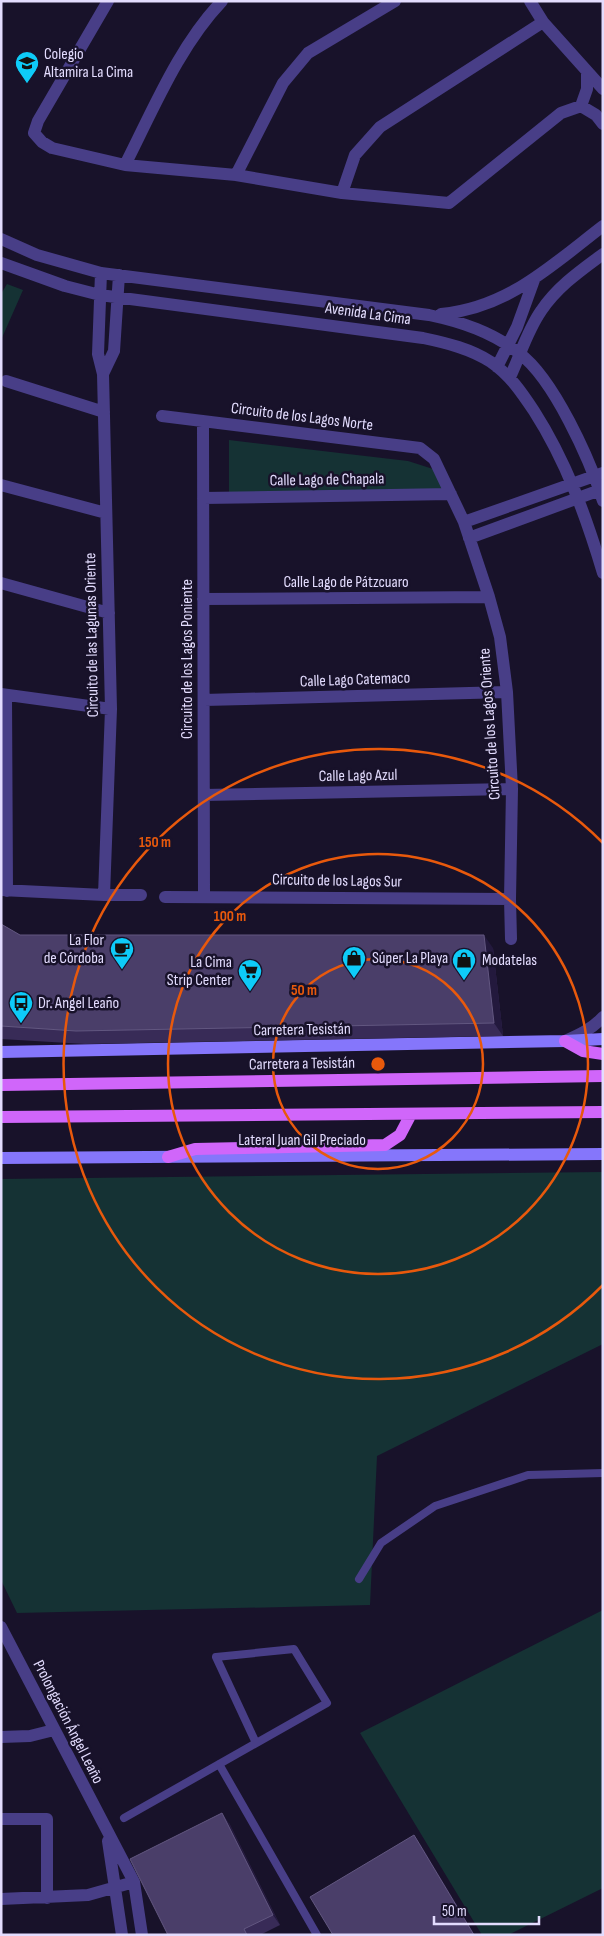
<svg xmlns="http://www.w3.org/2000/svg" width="604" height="1936" font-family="'Sofia Sans Condensed',sans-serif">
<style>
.green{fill:#153234}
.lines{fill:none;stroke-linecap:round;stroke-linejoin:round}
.service{stroke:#483e87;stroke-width:8}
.minor{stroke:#483e87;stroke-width:12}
.secondary{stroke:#8576fb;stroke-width:12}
.primary{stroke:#d066fa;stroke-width:12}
.wall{fill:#382b57}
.shaded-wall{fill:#23193d}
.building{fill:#4a3e69;stroke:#625780}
.ring{fill:none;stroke:#e8590c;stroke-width:2.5}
.labels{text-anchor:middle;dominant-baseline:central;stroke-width:5;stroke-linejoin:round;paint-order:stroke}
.poi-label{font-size:16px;fill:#e3dcfe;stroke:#18122a;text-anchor:start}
.street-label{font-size:16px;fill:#e3dcfe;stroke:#18122a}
.centre{fill:#e8590c;stroke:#18122a;stroke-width:2.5}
.ring-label{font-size:15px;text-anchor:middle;font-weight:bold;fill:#e8590c;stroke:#18122a;stroke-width:5;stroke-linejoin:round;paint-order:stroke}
</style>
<rect width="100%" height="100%" fill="#18122a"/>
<!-- green -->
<path class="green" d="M7 284 23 290 1 340V294Z
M229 440 408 461 433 469 451 494 229 497Z
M603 1172V1344L377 1456 370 1605 17 1613 1 1580V1179Z
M603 1610V1888L508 1935H482L360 1733Z"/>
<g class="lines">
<!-- service -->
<path class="service" d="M359 1579 381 1543 435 1506 528 1475 603 1473
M219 1764 317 1935
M124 1818 327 1703 294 1649 216 1657 256 1743"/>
<!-- minor -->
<path class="minor" d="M108 1 38 121 34 133 42 142 52 148 125 165 236 175 342 193 449 203 561 113 581 106 596 115 603 124
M530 1 543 22 603 89
M581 106 587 89V72
M125 165C153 110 179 46 222 1
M236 175 283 83 308 53 395 1
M342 193 355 155 380 127 543 22
M1 239 37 255 101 273 429 315C462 322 492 332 519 353 554 379 590 460 603 501
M1 263 65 286 100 295 423 338C447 343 471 349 491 362 510 375 522 393 534 411 566 461 586 516 603 573
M101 273 98 354 103 374 111 709 104 895
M441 314C508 308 552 265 603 226
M497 367 517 327 534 280
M103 374 114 351 119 275
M510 377C520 356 527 331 541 311 557 287 580 271 603 254
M6 381 104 412
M162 416 420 448 434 459 464 522 489 597 500 637 507 692 512 789 510 899 511 939
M203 422 204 896
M1 485 106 513
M203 498 451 494
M464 522 603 473
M469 538 603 489
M1 583 109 613
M203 599 489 597
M1 694 111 709
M6 695 7 891
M204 700 507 692
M204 795 512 789
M1 890 104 895H141
M165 897 510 899
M565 1041C579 1035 592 1029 603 1017
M1 1627 134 1882 142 1935
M1 1737 30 1736 54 1730
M1 1819H47V1898
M108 1841 122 1935
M1 1899 88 1895 134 1882"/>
<!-- secondary -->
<path class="secondary" d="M1 1052 565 1041 603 1039
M1 1158 603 1154"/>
<!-- primary -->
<path class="primary" d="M565 1041 583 1051 603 1054
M1 1085 603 1076
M1 1117 603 1112
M168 1157 195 1149 385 1145 400 1135 411 1114"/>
</g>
<!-- wall -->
<path class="wall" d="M1 924 20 935 493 948 503 1036 85 1044 1 1039Z
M229 1823 280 1925 260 1935H168Z"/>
<!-- shaded-wall -->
<path class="shaded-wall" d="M484 935 493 948 503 1036 494 1023Z
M222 1813 229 1823 280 1925 273 1915Z
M414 1835 421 1845 475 1935H474Z"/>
<!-- building -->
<path class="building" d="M1 924 20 935H484L494 1023 76 1031 1 1026Z
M222 1813 273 1915 244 1929 247 1935H168L130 1859Z
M414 1835 474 1935H333L310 1897Z"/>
<!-- distance rings -->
<g class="ring">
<circle cx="378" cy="1064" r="105"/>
<circle cx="378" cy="1064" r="210"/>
<path d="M603 1285A315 315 0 1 1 603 843"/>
</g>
<!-- icons -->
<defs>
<g id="school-pin" transform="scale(1.25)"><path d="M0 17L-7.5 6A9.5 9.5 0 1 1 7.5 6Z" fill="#0ecbf8" stroke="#18122a"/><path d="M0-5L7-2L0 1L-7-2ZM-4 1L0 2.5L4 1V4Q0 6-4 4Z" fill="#111"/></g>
<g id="cafe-pin" transform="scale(1.25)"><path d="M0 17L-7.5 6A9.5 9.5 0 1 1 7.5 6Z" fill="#0ecbf8" stroke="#18122a"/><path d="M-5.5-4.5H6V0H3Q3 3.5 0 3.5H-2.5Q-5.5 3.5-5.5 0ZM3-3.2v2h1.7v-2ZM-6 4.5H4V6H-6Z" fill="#111"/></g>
<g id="shop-pin" transform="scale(1.25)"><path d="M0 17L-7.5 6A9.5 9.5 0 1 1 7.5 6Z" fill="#0ecbf8" stroke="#18122a"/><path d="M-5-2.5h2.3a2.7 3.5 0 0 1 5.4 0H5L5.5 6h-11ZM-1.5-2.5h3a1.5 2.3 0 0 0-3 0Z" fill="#111"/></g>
<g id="supermarket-pin" transform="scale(1.25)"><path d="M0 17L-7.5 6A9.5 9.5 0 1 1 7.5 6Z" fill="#0ecbf8" stroke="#18122a"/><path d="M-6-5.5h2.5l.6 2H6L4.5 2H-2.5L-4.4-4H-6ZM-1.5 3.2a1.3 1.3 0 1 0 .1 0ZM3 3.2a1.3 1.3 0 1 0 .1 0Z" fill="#111"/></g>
<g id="bus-pin" transform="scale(1.25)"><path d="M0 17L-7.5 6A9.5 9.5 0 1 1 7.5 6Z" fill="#0ecbf8" stroke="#18122a"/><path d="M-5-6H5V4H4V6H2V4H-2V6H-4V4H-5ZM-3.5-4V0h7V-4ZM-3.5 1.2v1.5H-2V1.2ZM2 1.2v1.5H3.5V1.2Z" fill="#111"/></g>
</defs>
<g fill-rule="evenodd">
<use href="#school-pin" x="27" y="63"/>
<use href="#cafe-pin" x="122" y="949"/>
<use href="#shop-pin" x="354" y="958"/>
<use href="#shop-pin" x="464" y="960"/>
<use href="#supermarket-pin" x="250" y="971"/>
<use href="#bus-pin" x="21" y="1003"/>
</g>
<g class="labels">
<!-- poi labels -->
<g class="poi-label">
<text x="44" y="54">Colegio<tspan x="44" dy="18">Altamira La Cima</tspan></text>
<text x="104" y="940" text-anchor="end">La Flor<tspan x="104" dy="18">de Córdoba</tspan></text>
<text x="372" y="958">Súper La Playa</text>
<text x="482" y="960">Modatelas</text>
<text x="232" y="962" text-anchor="end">La Cima<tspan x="232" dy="18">Strip Center</tspan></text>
<text x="38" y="1003">Dr. Angel Leaño</text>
</g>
<!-- street labels -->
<g class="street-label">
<text transform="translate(368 314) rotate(8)">Avenida La Cima</text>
<text transform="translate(302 417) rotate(7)">Circuito de los Lagos Norte</text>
<text transform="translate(327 480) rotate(-1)">Calle Lago de Chapala</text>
<text x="346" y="582">Calle Lago de Pátzcuaro</text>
<text transform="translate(92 635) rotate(-91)">Circuito de las Lagunas Oriente</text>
<text transform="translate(187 659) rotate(-90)">Circuito de los Lagos Poniente</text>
<text transform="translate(355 680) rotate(-2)">Calle Lago Catemaco</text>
<text transform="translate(490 724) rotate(-94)">Circuito de los Lagos Oriente</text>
<text transform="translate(358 776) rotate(-1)">Calle Lago Azul</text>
<text transform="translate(337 881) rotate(1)">Circuito de los Lagos Sur</text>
<text transform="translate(302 1030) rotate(-1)">Carretera Tesistán</text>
<text transform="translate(302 1064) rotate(-1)">Carretera a Tesistán</text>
<text x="302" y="1140">Lateral Juan Gil Preciado</text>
<text transform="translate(68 1722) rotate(63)">Prolongación Ángel Leaño</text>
</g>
</g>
<circle cx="378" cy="1064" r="8" class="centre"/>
<g class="ring-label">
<text x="155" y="847">150 m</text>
<text x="230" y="921">100 m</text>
<text x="304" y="995">50 m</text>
</g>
<!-- border -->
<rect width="604" height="1936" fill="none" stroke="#e3dcfe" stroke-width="5"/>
<!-- scale -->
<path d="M434 1916v8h105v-8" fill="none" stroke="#e3dcfe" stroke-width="2.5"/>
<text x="442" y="1916" font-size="15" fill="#e3dcfe" stroke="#18122a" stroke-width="4" paint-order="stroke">50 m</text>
</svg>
